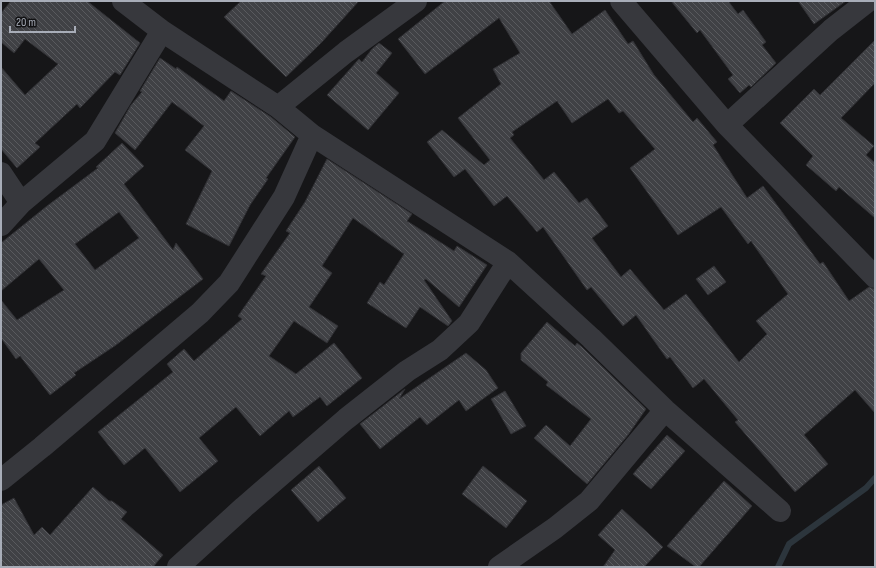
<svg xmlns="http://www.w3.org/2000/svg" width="876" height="568" font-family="'Sofia Sans Condensed',sans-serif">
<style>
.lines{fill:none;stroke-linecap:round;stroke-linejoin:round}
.stream{stroke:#2c353c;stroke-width:6}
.building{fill:url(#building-back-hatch);stroke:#303034;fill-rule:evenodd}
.street{stroke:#37383d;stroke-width:22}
</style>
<defs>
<pattern id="building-back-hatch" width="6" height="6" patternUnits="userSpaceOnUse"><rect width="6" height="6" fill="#404145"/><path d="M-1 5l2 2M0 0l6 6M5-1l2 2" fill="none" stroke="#595a5e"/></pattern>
</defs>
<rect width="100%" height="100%" fill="#161618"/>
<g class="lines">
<!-- stream -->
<path class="stream" d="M778 567 789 544 866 488 875 478"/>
</g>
<!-- building -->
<path class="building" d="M11 1H87L140 43 120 75 115 72 80 108 77 104 35 143 40 147 17 168 1 149V67L25 95 58 64 25 39 14 53 1 42V13Z
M241 1H359L321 43 286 77 224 17Z
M445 1H549L572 34 605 10 628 44 633 41 654 75 693 122 697 118 717 142 713 145 747 198 763 186 820 264 823 262 849 301 869 287 875 289V413L855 390 804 435 828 464 795 492 735 422 738 420 704 379 693 388 670 357 667 359 636 315 623 326 591 287 587 290 543 227 537 232 507 196 494 206 465 169 454 177 427 142 442 130 484 165 490 160 458 118 501 84 493 69 520 53 499 18 425 74 398 39ZM608 99 619 113 623 111 655 149 630 168 678 235 721 207 748 244 751 241 788 294 756 321 767 334 739 362 686 294 664 310 630 269 621 277 592 238 608 226 587 198 579 203 554 172 544 180 510 138 514 135 512 132 557 101 572 123Z
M671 1H728L738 14 743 10 766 42 762 45 776 63 751 87 749 85 740 93 728 79 733 75 700 30 697 33Z
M798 1H846L814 24Z
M875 40V83L841 118 874 146 866 155 875 163V218L839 187 836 191 806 165 813 156 780 123 814 89 820 95Z
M379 43 392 53 376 73 399 93 368 130 327 95 359 59 362 62 372 49Z
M160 58 176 69 177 67 224 101 231 91 271 117 295 137 266 178 268 179 250 205 229 246 186 224 212 171 185 150 204 126 172 102 135 150 115 133 131 105 142 92 140 91Z
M122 143 144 166 124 184 173 250 176 243 203 279 116 345 74 373 76 375 50 395 20 356 16 359 1 338V300L17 320 64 290 39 259 1 291V243L47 206 98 168 96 167ZM119 212 139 238 95 270 75 244Z
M327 159 412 214 407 221 454 251 457 246 487 265 459 307 426 279 424 280 452 321 448 326 420 307 406 328 367 303 380 282 384 285 404 254 353 218 322 266 332 273 309 307 338 326 327 343 294 321 269 356 296 374 334 343 362 378 327 406 320 397 293 417 289 411 260 436 236 407 199 438 218 461 180 492 145 448 124 465 98 432 173 372 167 364 184 349 194 361 242 319 238 316 266 276 261 274 290 233 286 231 305 202Z
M714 266 726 282 708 295 696 279Z
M547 322 575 346 577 343 582 347 646 409 628 435 587 484 534 438 546 425 570 446 591 419 546 385 548 382 521 360V353Z
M466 353 486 370 498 388 466 411 459 400 427 425 420 417 380 449 360 424 405 389 399 399Z
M505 391 526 426 511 434 491 399Z
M667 435 685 451 651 489 633 474Z
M319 466 346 498 318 522 291 490Z
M483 466 527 501 506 528 462 494Z
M724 481 752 506 699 567H696L667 546Z
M93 487 109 501H112L127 512 121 519 163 555 153 567H1V505L14 498 34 535 42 527 50 535Z
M622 509 663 547 644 567H603L615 550 598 535Z"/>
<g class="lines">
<!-- street -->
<path class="street" d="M123 1 162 31 278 107 312 135 508 262 591 338 665 410 780 511
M621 1 727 125 875 277
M278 107 346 52 416 1
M727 125 831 30 868 1
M1 173 21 203
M1 225 21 203 95 141 162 31
M1 480 42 447 200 313 229 283 284 197 312 135
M178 567 244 507 346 419 407 371 440 350 469 323 508 262
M499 567 555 528 589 501 665 410"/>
</g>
<!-- border -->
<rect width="876" height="568" fill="none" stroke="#a8adb8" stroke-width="4"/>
<!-- scale -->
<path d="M10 26v6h65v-6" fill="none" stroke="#a8adb8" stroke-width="2"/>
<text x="16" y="26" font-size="12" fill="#a8adb8" stroke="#111113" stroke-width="3" paint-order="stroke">20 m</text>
</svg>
